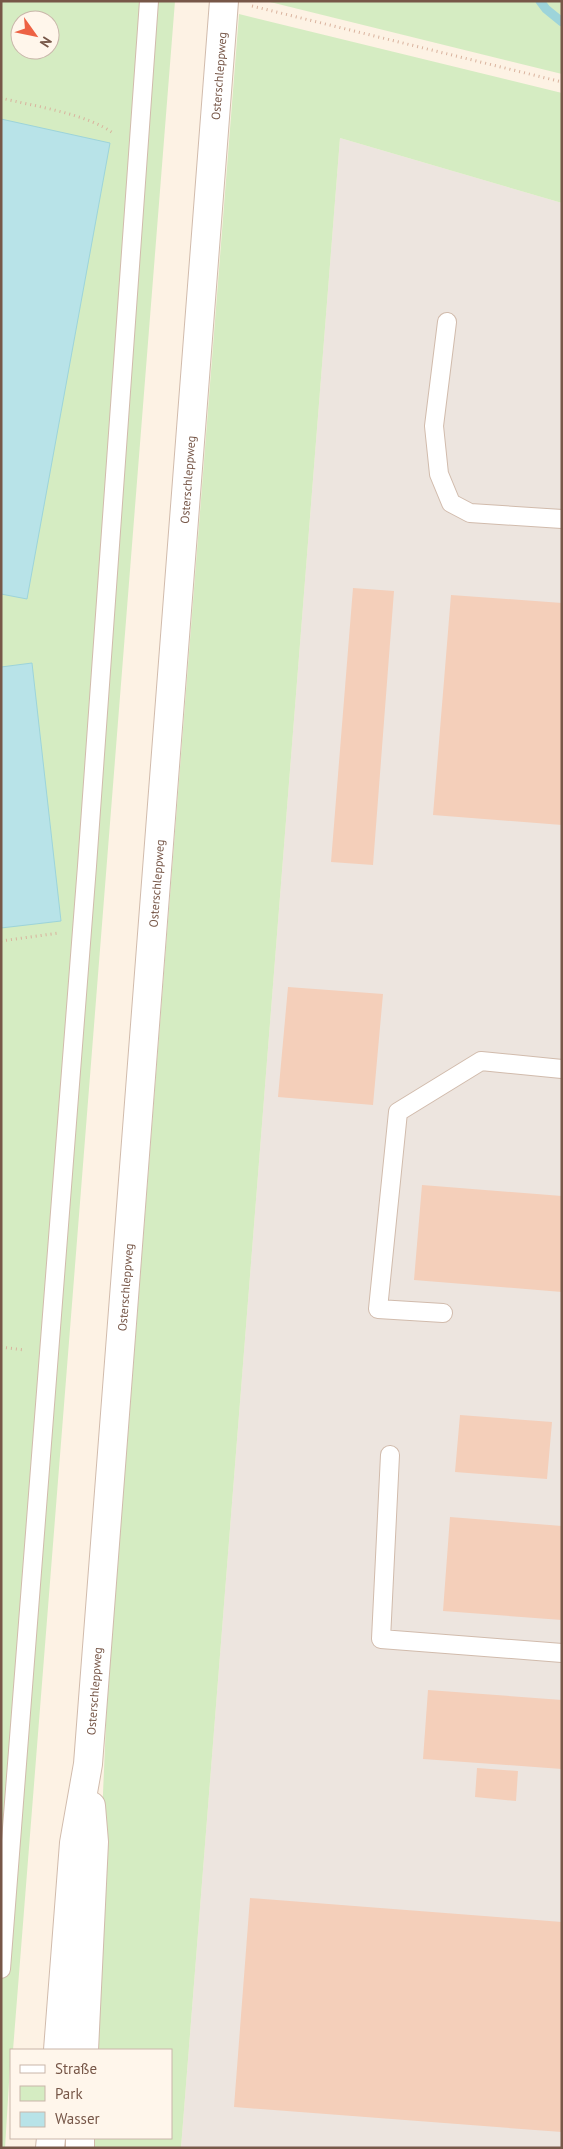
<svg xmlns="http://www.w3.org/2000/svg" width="563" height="2149" font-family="'PT Sans',sans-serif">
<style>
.industrial{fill:#ede5df}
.green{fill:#d5ecc2;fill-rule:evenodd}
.water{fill:#b8e3e8;stroke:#9dd4da}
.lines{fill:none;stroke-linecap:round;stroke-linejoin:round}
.stream{stroke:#9dd4da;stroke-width:9}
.building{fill:#f4cfba}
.service-casing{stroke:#d1bbac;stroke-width:20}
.tertiary-casing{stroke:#d1bbac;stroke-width:30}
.path{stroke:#d9b29d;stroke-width:3;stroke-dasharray:1 4;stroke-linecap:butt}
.service{stroke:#fff;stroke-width:18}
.tertiary{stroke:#fff;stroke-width:28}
.labels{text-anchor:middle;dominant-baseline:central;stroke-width:5;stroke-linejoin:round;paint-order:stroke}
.street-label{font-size:12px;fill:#775748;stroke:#fff6eb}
</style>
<rect width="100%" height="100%" fill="#fdf2e4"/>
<!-- industrial -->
<path class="industrial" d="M340 138 562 203V2148H181Z"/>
<!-- green -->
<path class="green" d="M1 1H175L13 2050H11L5 2148H1ZM20 20H50V50H20Z
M266 1H562V74Z
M239 14 562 93V203L340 138 181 2148H87L88 2138H171V2050H92L107 1700Z"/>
<!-- water -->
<path class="water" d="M1 119 110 143 27 599 1 594Z
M32 663 61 921 1 928V667Z"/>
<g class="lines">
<!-- stream -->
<path class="stream" d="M540 1 546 9 562 22"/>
</g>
<!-- building -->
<path class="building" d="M353 588 394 591 373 865 331 862Z
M451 595 562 603V825L433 815Z
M288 987 383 994 373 1105 278 1097Z
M422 1185 562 1196V1292L414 1280Z
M460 1415 552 1422 547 1479 455 1472Z
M450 1517 562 1526V1620L443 1611Z
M428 1690 562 1700V1769L423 1759Z
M477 1768 518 1771 516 1801 475 1797Z
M250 1898 562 1922V2132L234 2107Z"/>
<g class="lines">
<!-- service casing -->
<g class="service-casing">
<path id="service" d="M447 322 434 426 439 474 451 503 470 513 562 519
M443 1313 378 1309 398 1112 481 1061 562 1069
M390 1455 381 1639 562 1653
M1 1969 87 866 149 1"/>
</g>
<!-- tertiary casing -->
<g class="tertiary-casing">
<g id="tertiary">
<path id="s1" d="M58 2050 74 1843 88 1764 224 1"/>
<path d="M84 2050 94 1842 91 1806"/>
<path d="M50 2148 51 2138"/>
<path d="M80 2148V2138"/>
</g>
</g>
<!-- path -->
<path class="path" d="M252 6 562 82
M1 98C33 106 89 114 114 134
M1 941 59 933
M1 1347 24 1350"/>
<!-- service -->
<use href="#service" class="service"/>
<!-- tertiary -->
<use href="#tertiary" class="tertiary"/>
</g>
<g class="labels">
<!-- street labels -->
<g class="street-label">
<text stroke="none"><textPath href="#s1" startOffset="1981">Osterschleppweg</textPath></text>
<text stroke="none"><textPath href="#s1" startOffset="1576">Osterschleppweg</textPath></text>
<text stroke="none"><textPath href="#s1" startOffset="1171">Osterschleppweg</textPath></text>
<text stroke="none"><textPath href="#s1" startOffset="766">Osterschleppweg</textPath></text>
<text stroke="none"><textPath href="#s1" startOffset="361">Osterschleppweg</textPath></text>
</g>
</g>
<!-- border -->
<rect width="563" height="2149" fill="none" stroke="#775748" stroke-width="5"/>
<!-- legend -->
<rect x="10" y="2049" width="162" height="90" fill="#fff6eb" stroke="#c9b6aa"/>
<rect x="20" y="2065" width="25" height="8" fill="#ffffff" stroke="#c9b6aa"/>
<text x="55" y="2074" font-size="15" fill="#775748">Straße</text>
<rect x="20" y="2086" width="25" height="15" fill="#d5ecc2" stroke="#c9b6aa"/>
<text x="55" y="2099" font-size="15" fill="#775748">Park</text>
<rect x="20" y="2112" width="25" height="15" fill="#b8e3e8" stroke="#c9b6aa"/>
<text x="55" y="2124" font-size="15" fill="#775748">Wasser</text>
<!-- north arrow -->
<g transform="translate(35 35) rotate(123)"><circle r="24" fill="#fff6eb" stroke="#c9b6aa"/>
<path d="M0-4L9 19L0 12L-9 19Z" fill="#ed6244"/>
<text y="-8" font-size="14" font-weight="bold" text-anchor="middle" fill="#775748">N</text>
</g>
</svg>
